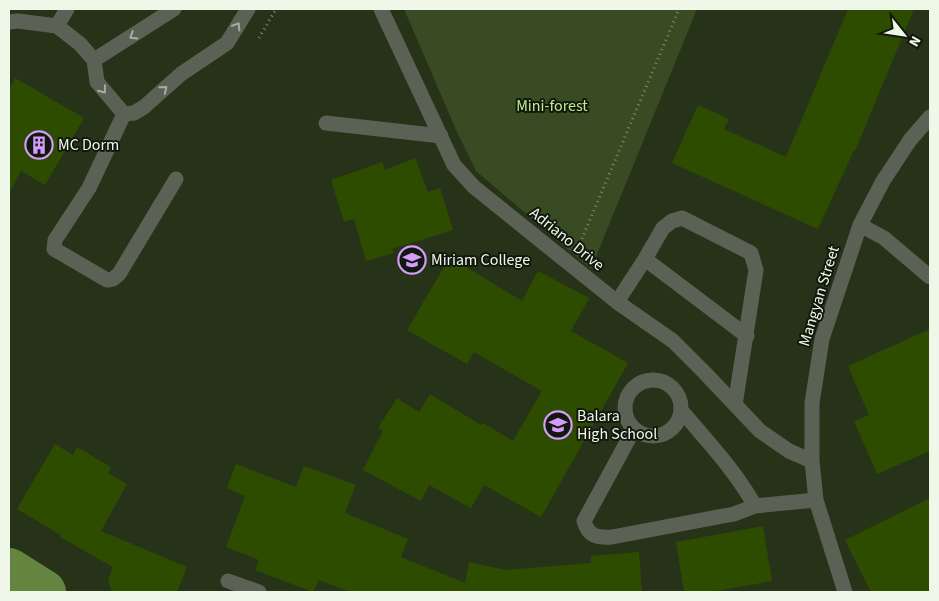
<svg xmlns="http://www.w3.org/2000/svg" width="939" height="601" font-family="'Source Sans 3',sans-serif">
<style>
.green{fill:#384b23}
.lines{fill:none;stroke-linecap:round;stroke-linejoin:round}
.river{stroke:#648540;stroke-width:44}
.building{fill:#2e4c00}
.path{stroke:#7f8a74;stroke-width:3;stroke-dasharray:1 4;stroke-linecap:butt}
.minor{stroke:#5b6255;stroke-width:15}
.oneway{stroke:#a5ad9e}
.labels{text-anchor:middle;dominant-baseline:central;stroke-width:4;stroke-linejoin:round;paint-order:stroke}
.park-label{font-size:16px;fill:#bced8c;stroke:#12180d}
.poi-label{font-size:16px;fill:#eff8e8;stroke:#12180d;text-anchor:start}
.street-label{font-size:16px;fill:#eff8e8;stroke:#12180d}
</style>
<rect width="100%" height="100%" fill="#263319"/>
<!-- green -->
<path class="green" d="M404 9H697L591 269 476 171 457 132Z"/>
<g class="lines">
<!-- river -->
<path class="river" d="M9 570 44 592"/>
</g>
<!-- building -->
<path class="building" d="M848 9H914L855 151 854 150 818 229 672 163 698 105 729 119 724 129 786 157Z
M15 78 84 118 45 185 21 171 9 193V90Z
M415 158 428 192 440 188 453 230 392 249 394 253 366 261 354 219 344 222 331 180 382 162 385 170Z
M450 257 522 301 538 271 589 298 571 331 628 363 541 517 484 485 471 508 429 485 421 501 363 470 383 431 378 428 397 398 419 412 430 394 481 425 483 423 513 441 542 391 474 352 467 364 407 330Z
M930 329V451L877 474 854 421 869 415 848 366Z
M55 444 73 455 77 447 111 467 108 473 127 484 101 531 187 567 177 592H112L108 581 113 567 60 537 61 535 17 509Z
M236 464 296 487 304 466 356 485 345 513 408 539 401 557 465 583 469 562 506 570 591 563V556L639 552 642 592H350L319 580 313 592 255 570 259 560 226 547 245 496 227 488Z
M930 498V592H871L845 540Z
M763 526 772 581 710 592H684L676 542Z"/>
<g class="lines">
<!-- path -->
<path class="path" d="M259 38 276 9
M578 248 679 9"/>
<!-- minor -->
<path class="minor" d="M381 9 454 165 474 187 617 302 673 341 704 372 760 431 789 451 812 461
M9 22 18 21 57 26 80 44 94 60 97 82 124 114
M57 26 67 9
M94 60 174 9
M124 114 89 188 55 240 54 249 107 280 113 279 119 274 176 179
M124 114 134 113 144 107 181 74 227 43 248 9
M326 123 441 136
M860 225 884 238 930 277
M645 259 747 336
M617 302 645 259 663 228 672 221 682 218 751 253 756 270 735 405
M625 408a28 28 0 1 1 56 0a28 28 0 1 1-56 0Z
M681 410C707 441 735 470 755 506L816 500
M634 429 584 521C588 536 597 538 612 537L734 514 755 506
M228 581 259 592
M845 592 816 500 812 461V403L822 339 860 225 883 181 910 140 930 117"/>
</g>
<!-- one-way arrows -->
<defs><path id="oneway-chevron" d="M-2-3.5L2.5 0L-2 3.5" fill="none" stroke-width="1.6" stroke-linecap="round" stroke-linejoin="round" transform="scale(1.25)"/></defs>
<g class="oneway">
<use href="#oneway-chevron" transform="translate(237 26) rotate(-58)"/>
<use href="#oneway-chevron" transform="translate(133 36) rotate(148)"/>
<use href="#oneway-chevron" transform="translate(164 89) rotate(-39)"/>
<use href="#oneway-chevron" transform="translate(103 90) rotate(52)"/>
</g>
<!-- icons -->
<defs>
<g id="building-ring" transform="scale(1.4375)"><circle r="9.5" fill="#12180d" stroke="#d49cfc" stroke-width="1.5"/><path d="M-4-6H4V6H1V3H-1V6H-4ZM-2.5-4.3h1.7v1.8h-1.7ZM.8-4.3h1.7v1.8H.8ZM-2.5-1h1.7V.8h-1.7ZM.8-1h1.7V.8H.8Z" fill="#d49cfc"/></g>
<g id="university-ring" transform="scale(1.4375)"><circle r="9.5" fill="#12180d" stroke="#d49cfc" stroke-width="1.5"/><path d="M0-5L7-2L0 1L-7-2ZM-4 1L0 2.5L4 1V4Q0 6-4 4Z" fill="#d49cfc"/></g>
<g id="school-ring" transform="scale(1.4375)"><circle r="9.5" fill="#12180d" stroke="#d49cfc" stroke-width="1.5"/><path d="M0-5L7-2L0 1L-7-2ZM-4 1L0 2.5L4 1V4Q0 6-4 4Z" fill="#d49cfc"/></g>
</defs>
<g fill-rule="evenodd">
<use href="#building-ring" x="39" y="145"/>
<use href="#university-ring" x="412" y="260"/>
<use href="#school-ring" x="558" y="425"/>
</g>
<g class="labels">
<!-- park labels -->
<g class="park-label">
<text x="552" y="106">Mini-forest</text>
</g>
<!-- poi labels -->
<g class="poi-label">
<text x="58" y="145">MC Dorm</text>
<text x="431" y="260">Miriam College</text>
<text x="577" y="416">Balara<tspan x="577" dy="18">High School</tspan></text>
</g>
<!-- street labels -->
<g class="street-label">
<text transform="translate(567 239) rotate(39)">Adriano Drive</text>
<text transform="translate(819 296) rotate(-73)">Mangyan Street</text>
</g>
</g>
<!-- border -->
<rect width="939" height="601" fill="none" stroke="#eff8e8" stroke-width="20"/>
<!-- north arrow -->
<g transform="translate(904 35) rotate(120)" stroke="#12180d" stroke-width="4" paint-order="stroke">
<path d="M0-4L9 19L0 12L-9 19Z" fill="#eff8e8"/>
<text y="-8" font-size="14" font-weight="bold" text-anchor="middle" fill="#eff8e8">N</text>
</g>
</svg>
